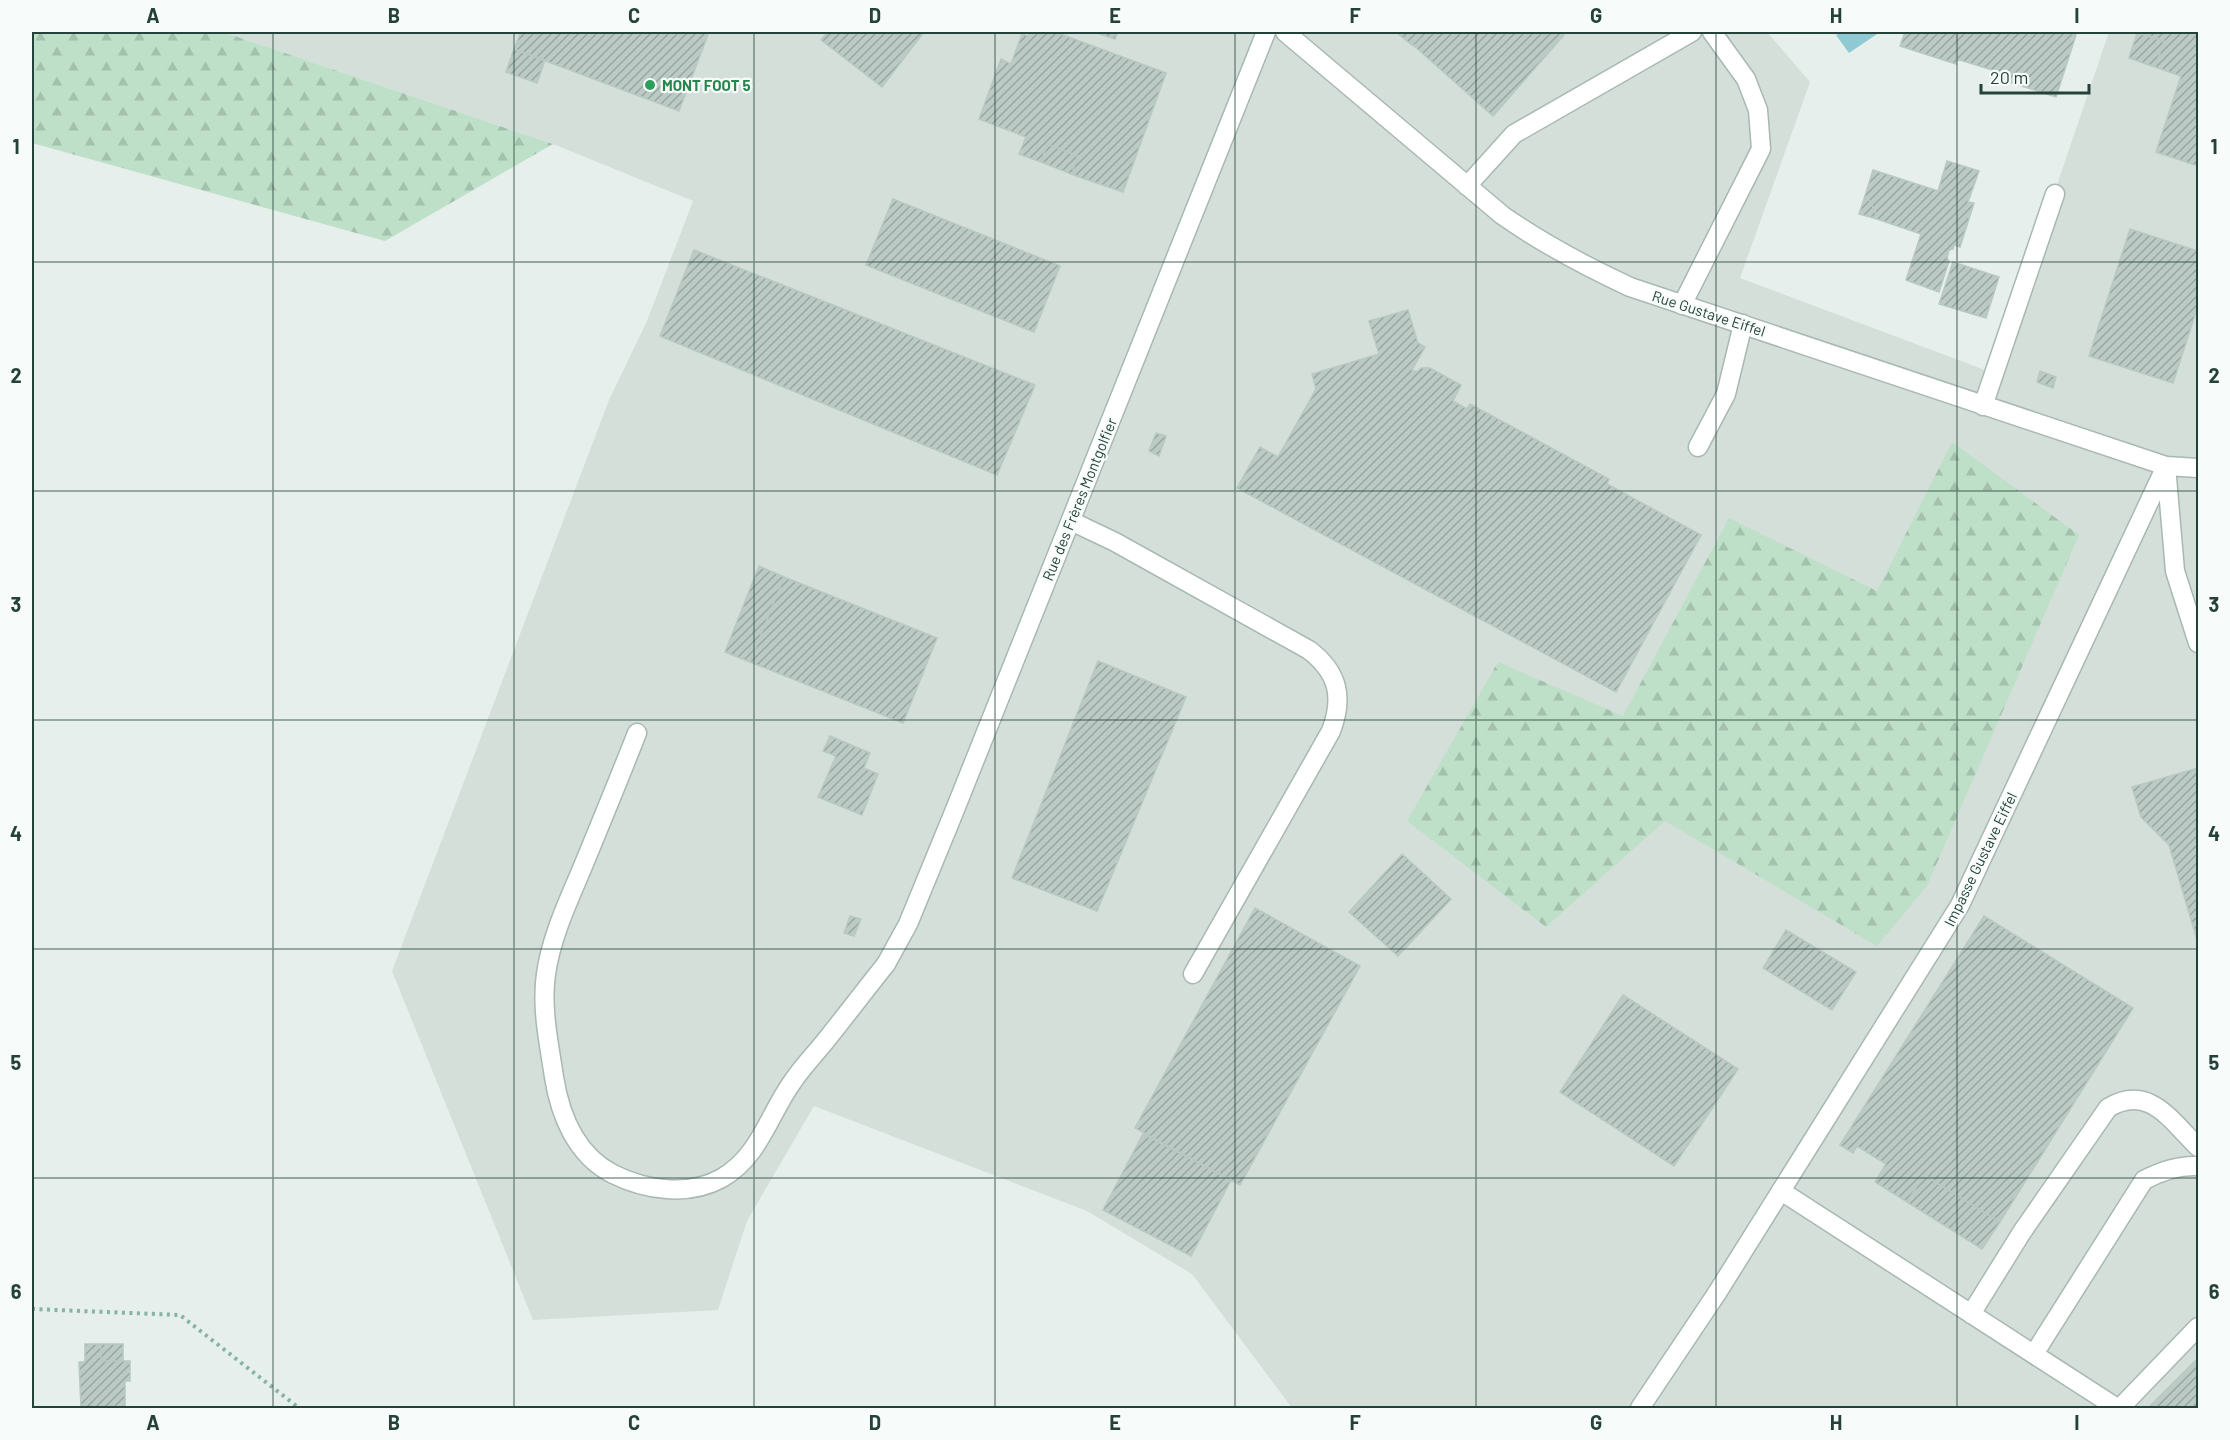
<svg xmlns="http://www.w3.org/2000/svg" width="2230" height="1440" font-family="Barlow,sans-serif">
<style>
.built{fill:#d4dfda}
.forest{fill:url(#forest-firs)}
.water{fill:#8ec9d4}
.building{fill:url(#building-hatch);stroke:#b8c9c2;stroke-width:1.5}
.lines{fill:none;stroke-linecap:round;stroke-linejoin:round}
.lane-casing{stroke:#a8b8b2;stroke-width:21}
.street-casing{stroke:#a8b8b2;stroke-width:21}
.path{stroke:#86b3a5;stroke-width:4;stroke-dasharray:3 4.5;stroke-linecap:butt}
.lane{stroke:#fff;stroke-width:18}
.street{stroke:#fff;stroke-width:18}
.grid{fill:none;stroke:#24423a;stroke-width:1.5;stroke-opacity:0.55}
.leisure-dot{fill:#2e9e5b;stroke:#f7fbf9;stroke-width:2}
.labels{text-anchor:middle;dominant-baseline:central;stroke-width:4.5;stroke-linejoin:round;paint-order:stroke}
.leisure-label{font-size:15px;font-weight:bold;fill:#27864d;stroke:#f7fbf9;text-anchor:start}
.street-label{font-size:15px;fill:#24423a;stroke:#f7fbf9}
.neatline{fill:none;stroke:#24423a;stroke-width:2}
.grid-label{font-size:20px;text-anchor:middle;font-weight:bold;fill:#24423a}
</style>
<defs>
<pattern id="forest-firs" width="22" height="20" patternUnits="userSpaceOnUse" patternTransform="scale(1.5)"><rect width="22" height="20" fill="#bfe0c8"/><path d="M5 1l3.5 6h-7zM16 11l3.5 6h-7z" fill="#a4c1ad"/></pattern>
<pattern id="building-hatch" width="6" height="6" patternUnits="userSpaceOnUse" patternTransform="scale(1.5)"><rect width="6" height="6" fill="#bbcac4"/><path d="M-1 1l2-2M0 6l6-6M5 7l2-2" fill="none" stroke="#98a6a0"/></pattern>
</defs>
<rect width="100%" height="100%" fill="#e6efeb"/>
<!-- built -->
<path class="built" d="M223 32H1767L1810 82 1740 278 1993 373 2109 32H2198V1408H1292L1192 1274 1087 1211 814 1106 747 1221 718 1310 533 1320 392 971 609 400 647 321 693 201 553 144Z"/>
<!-- forest -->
<path class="forest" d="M32 32H223L553 144 385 241 32 143Z
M1952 442 2079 535 1927 886 1877 946 1665 821 1546 927 1407 821 1498 662 1623 716 1729 518 1877 591Z"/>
<!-- water -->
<path class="water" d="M1842 32H1880L1849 53 1836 35Z"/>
<!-- building -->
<path class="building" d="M521 32H709L679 111 514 49Z
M828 32H924L882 87 821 40Z
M1030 32H1055L1166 73 1123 192 1076 176 1073 169 1078 156 1047 144 1041 162 1019 154 1026 137 979 119 1001 59 1011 64 1022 34 1028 36Z
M1094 32H1118L1115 39Z
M1396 32H1424L1412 45Z
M1424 32H1560L1564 35 1493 116 1412 44Z
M1905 32H2066L2076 35 2056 97 2000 79 2002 73 1957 59 1956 64 1900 46Z
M2138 32H2198V166L2156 152 2181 76 2155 67 2164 41Z
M2137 33 2164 41 2155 67 2129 58Z
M514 49 545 60 537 83 506 72Z
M1047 144 1078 156 1073 169 1076 176 1041 162Z
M1947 161 1979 171 1968 202 1974 203 1960 247 1954 245 1953 249 1949 250 1947 258 1949 261 1939 292 1906 280 1921 234 1874 218 1876 214 1869 200 1864 199 1873 170 1938 191Z
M893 199 1060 266 1034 332 866 265Z
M1864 199 1869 200 1876 214 1874 218 1859 214Z
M2130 229 2198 251V306L2173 383 2089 356Z
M694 250 1035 385 997 475 660 336Z
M1953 262 1999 277 1986 318 1939 304Z
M1408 310 1418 343 1425 347 1412 370 1417 372 1421 368H1430L1461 385 1453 401 1467 409 1470 404 1609 479 1607 484 1701 535 1616 692 1237 488 1260 447 1278 457 1316 389 1312 374 1379 354 1369 321Z
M2040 371 2056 377 2053 388 2037 382Z
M1156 433 1166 436 1159 456 1149 451Z
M759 566 784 577 750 662 725 652Z
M784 577 937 638 903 723 750 662Z
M1098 661 1186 697 1097 911 1012 878Z
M830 736 870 753 864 768 878 774 862 815 818 797 836 756 823 751Z
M2198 768V943L2169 845 2141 817 2132 787Z
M1402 854 1451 899 1398 956 1349 912Z
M1255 908 1360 966 1240 1185 1135 1128Z
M850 916 861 919 854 936 844 933Z
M1984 916 2133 1008 2000 1222 1924 1175 1907 1202 1875 1182 1886 1164 1857 1146 1853 1153 1840 1145Z
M1786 930 1856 972 1832 1010 1763 968Z
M1623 995 1738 1069 1674 1166 1560 1092Z
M1143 1134 1231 1180 1191 1256 1103 1210Z
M1924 1175 2000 1222 1982 1249 1907 1202Z
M85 1344H101V1361H130V1381H125V1408H81L79 1362H85Z
M101 1344H123V1361H101Z
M2198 1358V1408H2148Z"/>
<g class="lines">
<!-- lane casing -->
<g class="lane-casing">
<path id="lane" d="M1467 186 1514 134 1692 32
M1682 305 1761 149 1758 110 1746 79 1712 32
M1983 406 2055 194
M1698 447 1726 394 1743 324
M2166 466 2175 571 2198 643
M1071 521 1115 542 1309 650C1338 672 1344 697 1331 731L1193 974
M637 733C619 779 600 825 581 871 567 904 551 938 546 974 541 1008 549 1043 554 1077 560 1115 576 1155 613 1174 645 1190 688 1197 722 1178 760 1156 769 1114 793 1081 803 1066 816 1053 827 1039 847 1014 866 989 886 964
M1781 1191 2117 1408
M1971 1314 2022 1232 2108 1108C2149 1083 2171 1121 2198 1147
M2034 1354 2144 1180C2161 1171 2178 1165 2198 1166
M1640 1408 1717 1293
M2120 1408 2198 1327"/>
</g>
<!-- street casing -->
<g class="street-casing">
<path id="street" d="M1285 32 1502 215C1543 244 1585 266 1630 287L2166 466 2198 468
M886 964 908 924 952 817 1266 32
M1717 1293 1960 905 2166 466"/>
</g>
<!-- path -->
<path class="path" d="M32 1309 180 1315 299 1408"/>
<!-- lane -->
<use href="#lane" class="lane"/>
<!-- street -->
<use href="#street" class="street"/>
</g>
<!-- grid -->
<path class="grid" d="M273 32V1408M514 32V1408M754 32V1408M995 32V1408M1235 32V1408M1476 32V1408M1716 32V1408M1957 32V1408M32 262H2198M32 491H2198M32 720H2198M32 949H2198M32 1178H2198"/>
<!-- markers -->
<circle class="leisure-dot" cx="650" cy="85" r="6"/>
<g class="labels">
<!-- leisure labels -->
<g class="leisure-label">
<text x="662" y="85">MONT FOOT 5</text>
</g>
<!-- street labels -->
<g class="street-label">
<text transform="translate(1709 313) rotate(18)">Rue Gustave Eiffel</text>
<text transform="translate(1079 499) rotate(-68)">Rue des Frères Montgolfier</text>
<text transform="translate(1980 859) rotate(-64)">Impasse Gustave Eiffel</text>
</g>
</g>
<!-- border -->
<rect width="2230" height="1440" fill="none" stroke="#f7fbf9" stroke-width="66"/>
<!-- scale -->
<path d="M1981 84v9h108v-9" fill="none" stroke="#24423a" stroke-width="3"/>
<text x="1990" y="84" font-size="18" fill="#24423a" stroke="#f7fbf9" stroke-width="4.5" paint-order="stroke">20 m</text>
<rect x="33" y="33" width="2164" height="1374" class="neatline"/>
<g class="grid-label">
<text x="153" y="23">A</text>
<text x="394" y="23">B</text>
<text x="634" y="23">C</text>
<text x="875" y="23">D</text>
<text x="1115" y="23">E</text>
<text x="1355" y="23">F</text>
<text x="1596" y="23">G</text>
<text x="1836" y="23">H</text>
<text x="2077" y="23">I</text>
<text x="16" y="154">1</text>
<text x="2214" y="154">1</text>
<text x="16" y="383">2</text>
<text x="2214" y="383">2</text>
<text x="16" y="612">3</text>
<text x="2214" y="612">3</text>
<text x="16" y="841">4</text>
<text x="2214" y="841">4</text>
<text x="16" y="1070">5</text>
<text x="2214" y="1070">5</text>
<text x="16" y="1299">6</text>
<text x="2214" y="1299">6</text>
<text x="153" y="1430">A</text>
<text x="394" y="1430">B</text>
<text x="634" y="1430">C</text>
<text x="875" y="1430">D</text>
<text x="1115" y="1430">E</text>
<text x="1355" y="1430">F</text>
<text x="1596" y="1430">G</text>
<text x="1836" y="1430">H</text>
<text x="2077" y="1430">I</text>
</g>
</svg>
